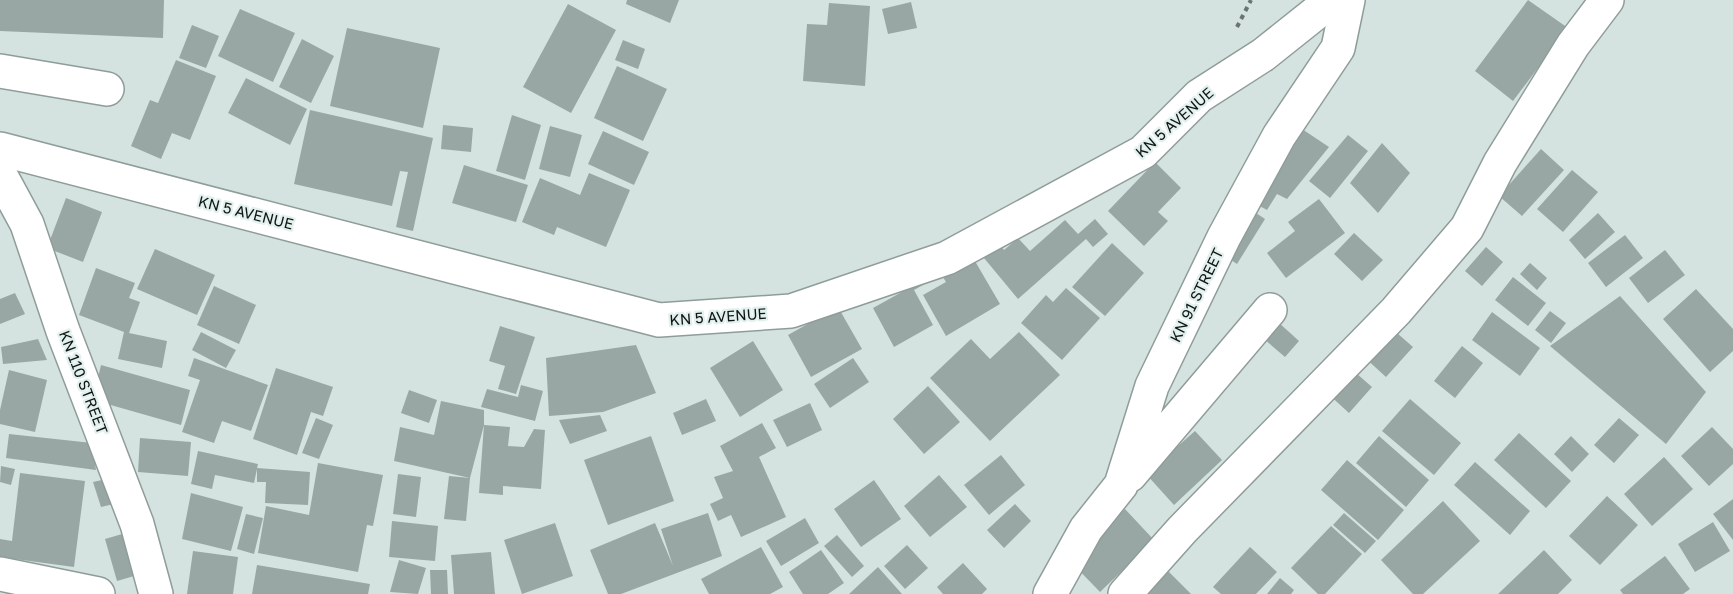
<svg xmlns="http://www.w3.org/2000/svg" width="1733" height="594" font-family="'Golos Text',sans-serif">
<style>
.building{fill:#99a7a4}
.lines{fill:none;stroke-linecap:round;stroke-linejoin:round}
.minor-casing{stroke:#8f9d9a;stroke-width:36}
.major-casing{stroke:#8f9d9a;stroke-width:36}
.path{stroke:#697371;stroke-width:4;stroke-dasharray:4.5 4.5;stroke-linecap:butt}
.minor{stroke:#fff;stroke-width:33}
.major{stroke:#fff;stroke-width:33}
.labels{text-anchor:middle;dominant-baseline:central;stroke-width:4.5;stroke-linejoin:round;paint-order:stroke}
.street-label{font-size:15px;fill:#111615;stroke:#e2f1ed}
</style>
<rect width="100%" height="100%" fill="#d4e3e0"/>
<!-- building -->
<path class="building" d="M0 0H164L163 38 0 31Z
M627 0H679L670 23 626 4Z
M1528 0 1568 28 1513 101 1475 71Z
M911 2 917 28 888 34 882 9Z
M829 3 870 6 865 86 803 81 807 24 827 25Z
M568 4 616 30 571 113 523 87Z
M240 9 295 33 273 82 218 56Z
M192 25 219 36 206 68 179 58Z
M347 28 440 48 423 128 330 106Z
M302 39 334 56 311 103 279 87Z
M623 40 645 49 638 69 615 60Z
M176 60 216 76 190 140 172 133 161 159 131 146 150 100 158 103Z
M617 66 667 89 643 141 594 118Z
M246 78 307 109 290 145 228 113Z
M310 110 433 138 413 231 396 227 408 172 400 171 392 206 294 184Z
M512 115 541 125 525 180 496 171Z
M443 125 473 128 471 152 441 149Z
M550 126 582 135 570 177 539 169Z
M1302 129 1329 147 1287 199 1277 194 1267 210 1254 203Z
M603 131 649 152 634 185 588 164Z
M1348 135 1368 151 1330 198 1309 181Z
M1382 143 1410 173 1378 213 1350 183Z
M1541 149 1564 170 1522 216 1499 196Z
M1155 162 1181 188 1158 212 1168 221 1144 246 1108 211Z
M464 165 528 185 516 222 452 203Z
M1572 170 1598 192 1563 232 1537 209Z
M589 173 630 190 606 247 557 227 554 235 522 222 540 178 580 195Z
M66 198 102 212 83 262 47 248Z
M1319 199 1345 233 1286 278 1267 253 1295 231 1288 222Z
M1253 211 1265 219 1237 264 1225 256Z
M1598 213 1615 232 1585 259 1569 240Z
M1095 219 1108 234 1093 247 1086 239 1018 299 979 252 994 237 1004 250 1018 238 1030 251 1065 220 1078 234Z
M1354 233 1383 260 1362 281 1334 254Z
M1625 235 1643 258 1606 287 1588 263Z
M1112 243 1144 273 1105 316 1072 287Z
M1486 247 1503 262 1482 286 1465 271Z
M155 249 215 275 197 315 137 289Z
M1665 250 1685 275 1648 303 1629 278Z
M972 256 1000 304 946 336 923 295 946 282 941 274Z
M1530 263 1547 278 1537 290 1520 274Z
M96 268 135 283 129 298 140 302 129 333 167 341 162 368 118 359 124 332 79 315Z
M1513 277 1546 303 1528 326 1495 300Z
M932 280 914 290 933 325 894 347 873 308 909 288Z
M214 286 256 305 239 344 197 325Z
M1066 288 1100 318 1062 360 1021 323 1046 295 1053 302Z
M1696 289 1733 329V351L1710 372 1663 319Z
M15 293 25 314 0 324V299Z
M1620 296 1706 392 1666 444 1550 346Z
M838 307 862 349 811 377 788 335Z
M1550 311 1566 323 1551 343 1535 330Z
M1492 312 1540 348 1520 376 1472 340Z
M1278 322 1299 341 1285 357 1264 339Z
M500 326 535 337 516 394 498 389 505 366 489 361Z
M1389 326 1413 347 1386 377 1363 356Z
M201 332 236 350 226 368 192 350Z
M1019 332 1060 375 990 441 930 378 971 339 990 359Z
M38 339 47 360 3 364 1 347Z
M753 341 783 390 740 417 710 368Z
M636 345 656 393 603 412 549 416 546 358Z
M1462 346 1483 363 1455 398 1434 381Z
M194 358 268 385 251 431 222 421 214 443 182 432 200 380 188 376Z
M853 358 869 382 830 408 814 384Z
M101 365 190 390 181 425 93 400Z
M1348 366 1372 387 1349 413 1326 392Z
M276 368 333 387 323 416 311 412 297 455 253 439Z
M9 370 47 380 35 432 0 424V410Z
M521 385 543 391 535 421 481 407 487 389 518 397Z
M928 386 960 422 924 454 893 419Z
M409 390 437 400 429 423 401 413Z
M706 399 716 421 682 435 673 413Z
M1410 399 1461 443 1434 475 1382 431Z
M441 401 484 410V425L470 478 394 461 400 427 434 435Z
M810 403 822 430 787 447 773 420Z
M600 415 607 431 570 444 559 420Z
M316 418 333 425 319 459 302 453Z
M1619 418 1639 435 1614 463 1594 445Z
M762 423 776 448 759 457 786 517 741 537 731 515 718 521 710 504 723 498 714 477 733 471 720 446Z
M484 425 510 427 508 446 524 447 534 429 545 430 541 489 503 486V495L479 493Z
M1712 427 1733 449V464L1709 486 1681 456Z
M1195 431 1222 460 1174 505 1146 474Z
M1519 433 1571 481 1546 508 1494 460Z
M9 434 92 443 96 470 6 458Z
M651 436 674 501 608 525 584 460Z
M1379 436 1429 480 1406 507 1356 463Z
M1571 436 1589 454 1572 472 1554 454Z
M140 438 191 442 188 476 138 472Z
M198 451 258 464 257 468 310 472 308 505 265 503 266 482H257V469L254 483 215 475 212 489 191 484Z
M1001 455 1025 485 989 515 964 485Z
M1664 457 1693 489 1652 526 1624 494Z
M1347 460 1404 510 1378 540 1321 490Z
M1475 462 1530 511 1510 535 1454 485Z
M318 463 383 475 373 526 367 525 358 572 258 553 266 506 309 515Z
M1 466 15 469 11 485 0 482Z
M20 473 85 481 74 567 0 557V539L12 541Z
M398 474 421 477 416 517 393 514Z
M939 475 967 507 930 537 904 506Z
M449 476 470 478 466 521 444 519Z
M111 478 118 503 101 507 93 482Z
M874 480 901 519 861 547 834 509Z
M191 493 243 507 231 551 182 539Z
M1607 496 1638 525 1600 565 1569 536Z
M1733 499V540L1713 514Z
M1443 501 1480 541 1423 594H1413L1381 560Z
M1015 504 1031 521 1004 548 987 530Z
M1125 509 1154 540 1100 592 1071 562Z
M708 513 722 556 621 594H608L590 550 655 523 673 566 661 529Z
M1344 513 1376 541 1365 553 1333 525Z
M246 514 263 518 254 554 237 549Z
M805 518 819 543 781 566 766 541Z
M392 521 438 526 435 561 389 557Z
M1713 522 1730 551 1695 572 1678 544Z
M555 523 573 576 522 594 504 540Z
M1331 526 1362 554 1325 594H1318L1291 568Z
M129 532 141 574 117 581 105 539Z
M837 535 864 566 852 577 824 546Z
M907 545 928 568 905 589 884 566Z
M761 547 783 587 770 594H709L701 579Z
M1250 547 1277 572 1256 594H1221L1213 587Z
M821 550 844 583 828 594H803L789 572Z
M1544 550 1572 580 1558 594H1498Z
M193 551 238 557 233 594H187Z
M491 552 495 594H454L451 555Z
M1665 556 1690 589 1683 594H1623L1620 590Z
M399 560 426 568 418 594 390 592Z
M963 563 987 589 982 594H943L937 587Z
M257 565 370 584 368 594H252Z
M878 567 902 594H849Z
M1164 567 1191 594H1137Z
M430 570H447L448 594H431Z
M1280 578 1294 590 1291 594H1267Z"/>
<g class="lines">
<!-- minor casing -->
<g class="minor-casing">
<path id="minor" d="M0 71 107 89
M0 174 27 224 63 331 137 524 156 594
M1130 475 1270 310
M0 574 98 594
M1050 594 1086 529 1121 485 1152 386 1224 237 1279 136 1338 48 1348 0
M1125 594 1182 530 1396 311 1467 228 1500 163 1573 45 1607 0"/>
</g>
<!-- major casing -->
<g class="major-casing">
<path id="major" d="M0 149 659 320 791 311 947 258 1143 152 1199 96 1263 55 1332 0"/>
</g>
<!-- path -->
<path class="path" d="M1237 27 1251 0"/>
<!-- minor -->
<use href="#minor" class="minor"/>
<!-- major -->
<use href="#major" class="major"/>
</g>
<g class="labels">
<!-- street labels -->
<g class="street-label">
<text transform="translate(1174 122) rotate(-41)">KN 5 AVENUE</text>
<text transform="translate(246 212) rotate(14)">KN 5 AVENUE</text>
<text transform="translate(1196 295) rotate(-64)">KN 91 STREET</text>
<text transform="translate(718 316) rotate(-4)">KN 5 AVENUE</text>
<text transform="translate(84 382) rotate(69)">KN 110 STREET</text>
</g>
</g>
</svg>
